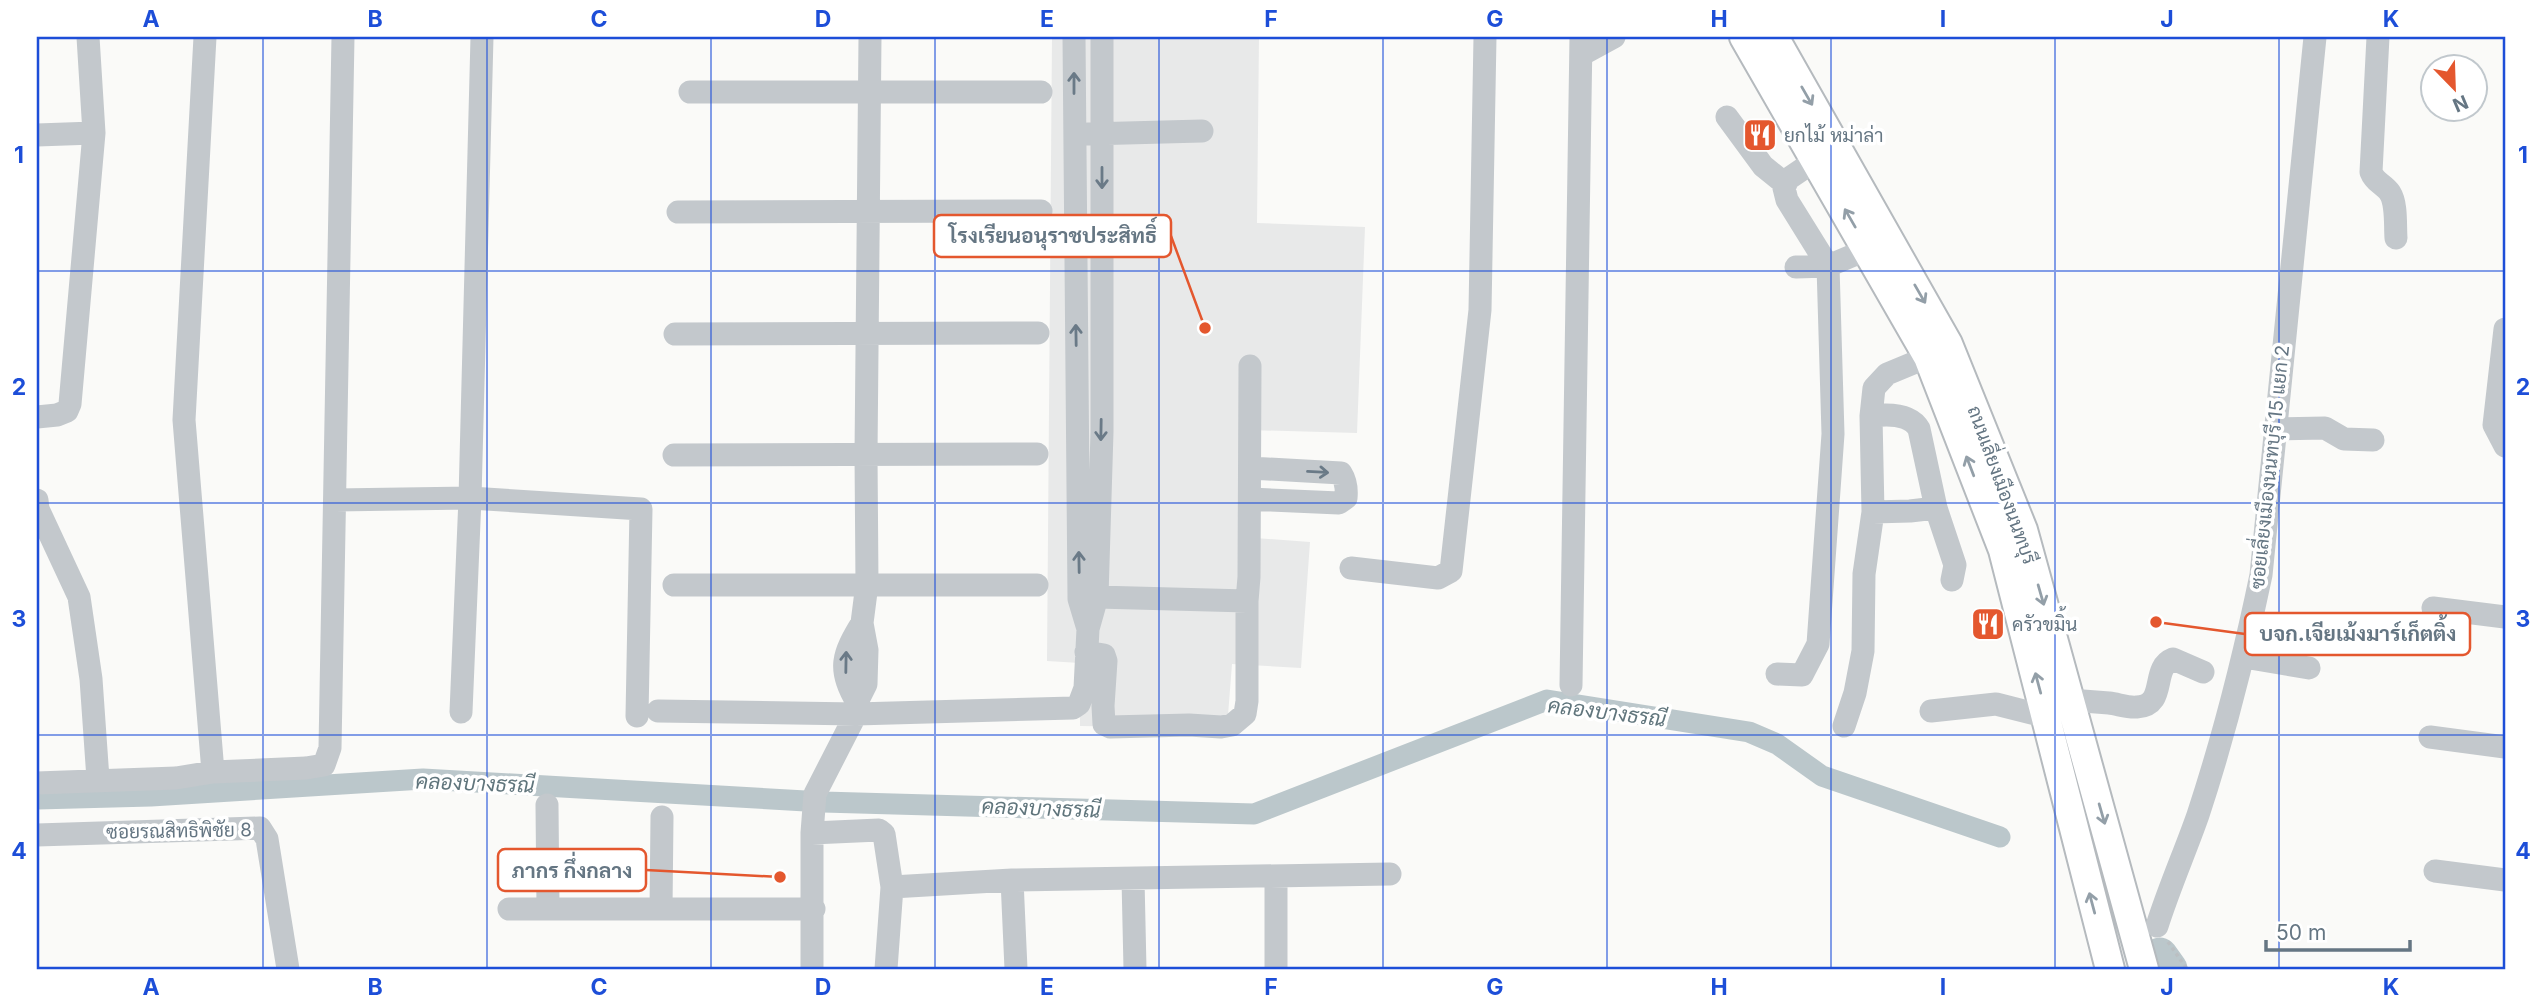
<svg xmlns="http://www.w3.org/2000/svg" width="2542" height="1006" font-family="Inter,Sarabun,sans-serif">
<style>
.built{fill:#e8e9e9}
.lines{fill:none;stroke-linecap:round;stroke-linejoin:round}
.canal{stroke:#bbc7cb;stroke-width:21}
.river{stroke:#bbc7cb;stroke-width:35}
.major-casing{stroke:#b5babe;stroke-width:32}
.path{stroke:#bbbfc2;stroke-width:3.5;stroke-dasharray:3.5 3.5;stroke-linecap:butt}
.minor{stroke:#c3c8cc;stroke-width:23}
.major{stroke:#fff;stroke-width:28}
.oneway{stroke:#6a7a87}
.oneway2{stroke:#939fa8}
.grid{fill:none;stroke:#1d4ed8;stroke-width:2;stroke-opacity:0.55}
.labels{text-anchor:middle;dominant-baseline:central;stroke-width:7;stroke-linejoin:round;paint-order:stroke}
.poi-label{font-size:19px;fill:#657683;stroke:#fff;text-anchor:start}
.street-label{font-size:19px;fill:#657683;stroke:#fff}
.water-label{font-size:21px;font-style:italic;fill:#60757c;stroke:#fff}
.leader{fill:none;stroke:#e4572e;stroke-width:2.5}
.callout-dot{fill:#e4572e;stroke:#fff;stroke-width:2.5}
.callout{fill:#fff;stroke:#e4572e;stroke-width:2.5}
.callout-label{font-size:21px;text-anchor:middle;font-weight:bold;fill:#657683}
.neatline{fill:none;stroke:#1d4ed8;stroke-width:2.5}
.grid-label{font-size:23px;text-anchor:middle;font-weight:bold;fill:#1d4ed8}
</style>
<rect width="100%" height="100%" fill="#fafaf8"/>
<!-- built -->
<path class="built" d="M1052 37H1259L1257 223 1365 227 1357 433 1249 430 1241 537 1310 542 1301 668 1232 664 1227 728 1080 726V663L1047 661Z"/>
<g class="lines">
<!-- canal -->
<path class="canal" d="M37 799 151 796 423 779 823 802 1254 814 1547 700 1749 732 1777 744 1822 776 2000 837"/>
<!-- river -->
<path class="river" d="M2160 955 2170 969"/>
<!-- major casing -->
<g class="major-casing">
<path id="major" d="M1744 37 1928 357 2003 550 2110 969
M1774 37 1948 344 2023 530 2144 969"/>
</g>
<!-- path -->
<path class="path" d="M2168 942 2187 969"/>
<!-- minor -->
<path class="minor" d="M205 37 184 420 213 772
M1074 37 1079 599 1088 629
M2378 37 2371 172C2375 183 2384 184 2390 193 2397 204 2395 225 2396 238
M1581 55 1614 37
M690 92H1041
M1727 117 1763 166 1784 183
M1088 134 1202 131
M37 135 94 133
M678 212 1041 211
M1796 267 1828 266 1868 249
M2505 329 2494 425 2505 446
M675 334 1038 333
M1871 416C1887 414 1910 413 1919 429L1936 508
M37 417 57 415 67 411 70 404 94 133 88 37
M2275 429 2325 428 2344 439 2373 440
M674 455 1037 454
M1250 468 1341 473C1346 481 1347 488 1346 498L1339 503 1250 499
M37 500 38 509 79 597 91 679 98 779
M335 500 470 498 482 37
M1873 512 1910 511 1936 508 1955 565 1952 580
M1351 568 1438 578 1451 571 1480 310 1485 37
M674 585H1037
M1097 597 1247 601 1249 577 1250 366
M2433 608 2505 617
M1086 652 1104 655 1106 661 1103 706 1104 724 1110 727 1189 725 1221 727 1232 725 1245 714 1247 701V601
M2244 657 2309 668
M1777 674 1802 675 1818 644 1833 434 1828 266 1787 200 1784 188 1788 179 1816 160
M1571 685 1581 37
M2070 700C2083 701 2096 702 2109 703 2118 704 2128 708 2137 707 2168 705 2150 668 2173 659L2203 672
M857 702C837 669 843 654 862 623
M658 711 856 714 1073 708 1079 704 1085 688 1088 629 1097 597 1102 432V37
M1931 711 1996 704 2047 717
M461 712 470 498 641 509 637 716
M1844 726 1855 693 1863 651 1864 574 1873 512 1871 416 1874 388 1887 374 1928 357
M2430 737 2505 747
M37 783 176 778 213 772 306 768 324 765 330 748 343 37
M547 805 548 909
M812 833 879 830 884 834 892 887 886 969
M37 835 260 828 267 839 288 969
M2435 871 2505 880
M1276 877V969
M1133 879 1135 969
M1012 880 1016 969
M892 887 1012 880 1390 874
M509 909H814
M661 909 662 817
M2157 926C2169 888 2185 852 2198 815 2224 736 2244 657 2261 575L2315 37
M812 969V833L815 794 856 714 857 702 866 684 867 650 862 623 867 584 866 454 870 37"/>
<!-- major -->
<use href="#major" class="major"/>
</g>
<!-- one-way arrows -->
<defs><path id="oneway-shaft" d="M-6 0H5M1.5-3L5.5 0L1.5 3" fill="none" stroke-width="1.6" stroke-linecap="round" stroke-linejoin="round" transform="scale(1.75)"/></defs>
<g class="oneway">
<use href="#oneway-shaft" transform="translate(1074 83) rotate(-90)"/>
<use href="#oneway-shaft" transform="translate(1102 178) rotate(90)"/>
<use href="#oneway-shaft" transform="translate(1076 335) rotate(-91)"/>
<use href="#oneway-shaft" transform="translate(1101 430) rotate(91)"/>
<use href="#oneway-shaft" transform="translate(1318 472) rotate(3)"/>
<use href="#oneway-shaft" transform="translate(1079 562) rotate(-91)"/>
<use href="#oneway-shaft" transform="translate(846 662) rotate(-89)"/>
</g>
<g class="oneway2">
<use href="#oneway-shaft" transform="translate(1807 96) rotate(60)"/>
<use href="#oneway-shaft" transform="translate(1850 218) rotate(-120)"/>
<use href="#oneway-shaft" transform="translate(1920 294) rotate(60)"/>
<use href="#oneway-shaft" transform="translate(1970 466) rotate(-111)"/>
<use href="#oneway-shaft" transform="translate(2041 595) rotate(74)"/>
<use href="#oneway-shaft" transform="translate(2038 683) rotate(-105)"/>
<use href="#oneway-shaft" transform="translate(2102 814) rotate(74)"/>
<use href="#oneway-shaft" transform="translate(2092 903) rotate(-105)"/>
</g>
<!-- grid -->
<path class="grid" d="M263 37V969M487 37V969M711 37V969M935 37V969M1159 37V969M1383 37V969M1607 37V969M1831 37V969M2055 37V969M2279 37V969M37 271H2505M37 503H2505M37 735H2505"/>
<!-- icons -->
<defs>
<g id="restaurant-square" transform="scale(1.75)"><rect x="-9" y="-9" width="18" height="18" rx="4" fill="#e4572e" stroke="#fff"/><path d="M-5-6h1v4h1v-4h1v4h1v-4h1v5L-1.5 .5V6h-2V.5L-5-1ZM5-6V6H3V1.5H1.5Q1.5-4 5-6Z" fill="#fff"/></g>
</defs>
<g fill-rule="evenodd">
<use href="#restaurant-square" x="1760" y="135"/>
<use href="#restaurant-square" x="1988" y="624"/>
</g>
<g class="labels">
<!-- poi labels -->
<g class="poi-label">
<text x="1784" y="135">ยกไม้ หม่าล่า</text>
<text x="2012" y="624">ครัวขมิ้น</text>
</g>
<!-- street labels -->
<g class="street-label">
<text transform="translate(2270 467) rotate(-84)">ซอยเลี่ยงเมืองนนทบุรี 15 แยก 2</text>
<text transform="translate(2002 485) rotate(70)">ถนนเลี่ยงเมืองนนทบุรี</text>
<text transform="translate(179 831) rotate(-1)">ซอยรณสิทธิพิชัย 8</text>
</g>
<!-- water labels -->
<g class="water-label">
<text transform="translate(1607 712) rotate(7)">คลองบางธรณี</text>
<text transform="translate(475 783) rotate(2)">คลองบางธรณี</text>
<text transform="translate(1041 808) rotate(2)">คลองบางธรณี</text>
</g>
</g>
<!-- callouts -->
<path class="leader" d="M1205 328L1171 236M2156 622L2245 634M780 877L646 870"/>
<g class="callout-dot">
<circle cx="1205" cy="328" r="7"/>
<circle cx="2156" cy="622" r="7"/>
<circle cx="780" cy="877" r="7"/>
</g>
<g class="callout">
<rect x="934" y="215" width="237" height="42" rx="7"/>
<rect x="2245" y="613" width="225" height="42" rx="7"/>
<rect x="498" y="849" width="148" height="42" rx="7"/>
</g>
<g class="callout-label">
<text x="1053" y="243">โรงเรียนอนุราชประสิทธิ์</text>
<text x="2358" y="641">บจก.เจียเม้งมาร์เก็ตติ้ง</text>
<text x="572" y="878">ภากร กึ่งกลาง</text>
</g>
<!-- border -->
<rect width="2542" height="1006" fill="none" stroke="#ffffff" stroke-width="77"/>
<!-- north arrow -->
<g transform="translate(2454 88) rotate(157)"><circle r="33" fill="#ffffff" stroke="#c1c8cd" stroke-width="2"/>
<path d="M0-5L12 26L0 18L-12 26Z" fill="#e4572e"/>
<text y="-10" font-size="19" font-weight="bold" text-anchor="middle" fill="#657683">N</text>
</g>
<!-- scale -->
<path d="M2266 940v10h144v-10" fill="none" stroke="#657683" stroke-width="3.5"/>
<text x="2276" y="940" font-size="21" fill="#657683" stroke="#ffffff" stroke-width="5" paint-order="stroke">50 m</text>
<rect x="38" y="38" width="2466" height="930" class="neatline"/>
<g class="grid-label">
<text x="151" y="27">A</text>
<text x="375" y="27">B</text>
<text x="599" y="27">C</text>
<text x="823" y="27">D</text>
<text x="1047" y="27">E</text>
<text x="1271" y="27">F</text>
<text x="1495" y="27">G</text>
<text x="1719" y="27">H</text>
<text x="1943" y="27">I</text>
<text x="2167" y="27">J</text>
<text x="2391" y="27">K</text>
<text x="19" y="163">1</text>
<text x="2523" y="163">1</text>
<text x="19" y="395">2</text>
<text x="2523" y="395">2</text>
<text x="19" y="627">3</text>
<text x="2523" y="627">3</text>
<text x="19" y="859">4</text>
<text x="2523" y="859">4</text>
<text x="151" y="995">A</text>
<text x="375" y="995">B</text>
<text x="599" y="995">C</text>
<text x="823" y="995">D</text>
<text x="1047" y="995">E</text>
<text x="1271" y="995">F</text>
<text x="1495" y="995">G</text>
<text x="1719" y="995">H</text>
<text x="1943" y="995">I</text>
<text x="2167" y="995">J</text>
<text x="2391" y="995">K</text>
</g>
</svg>
